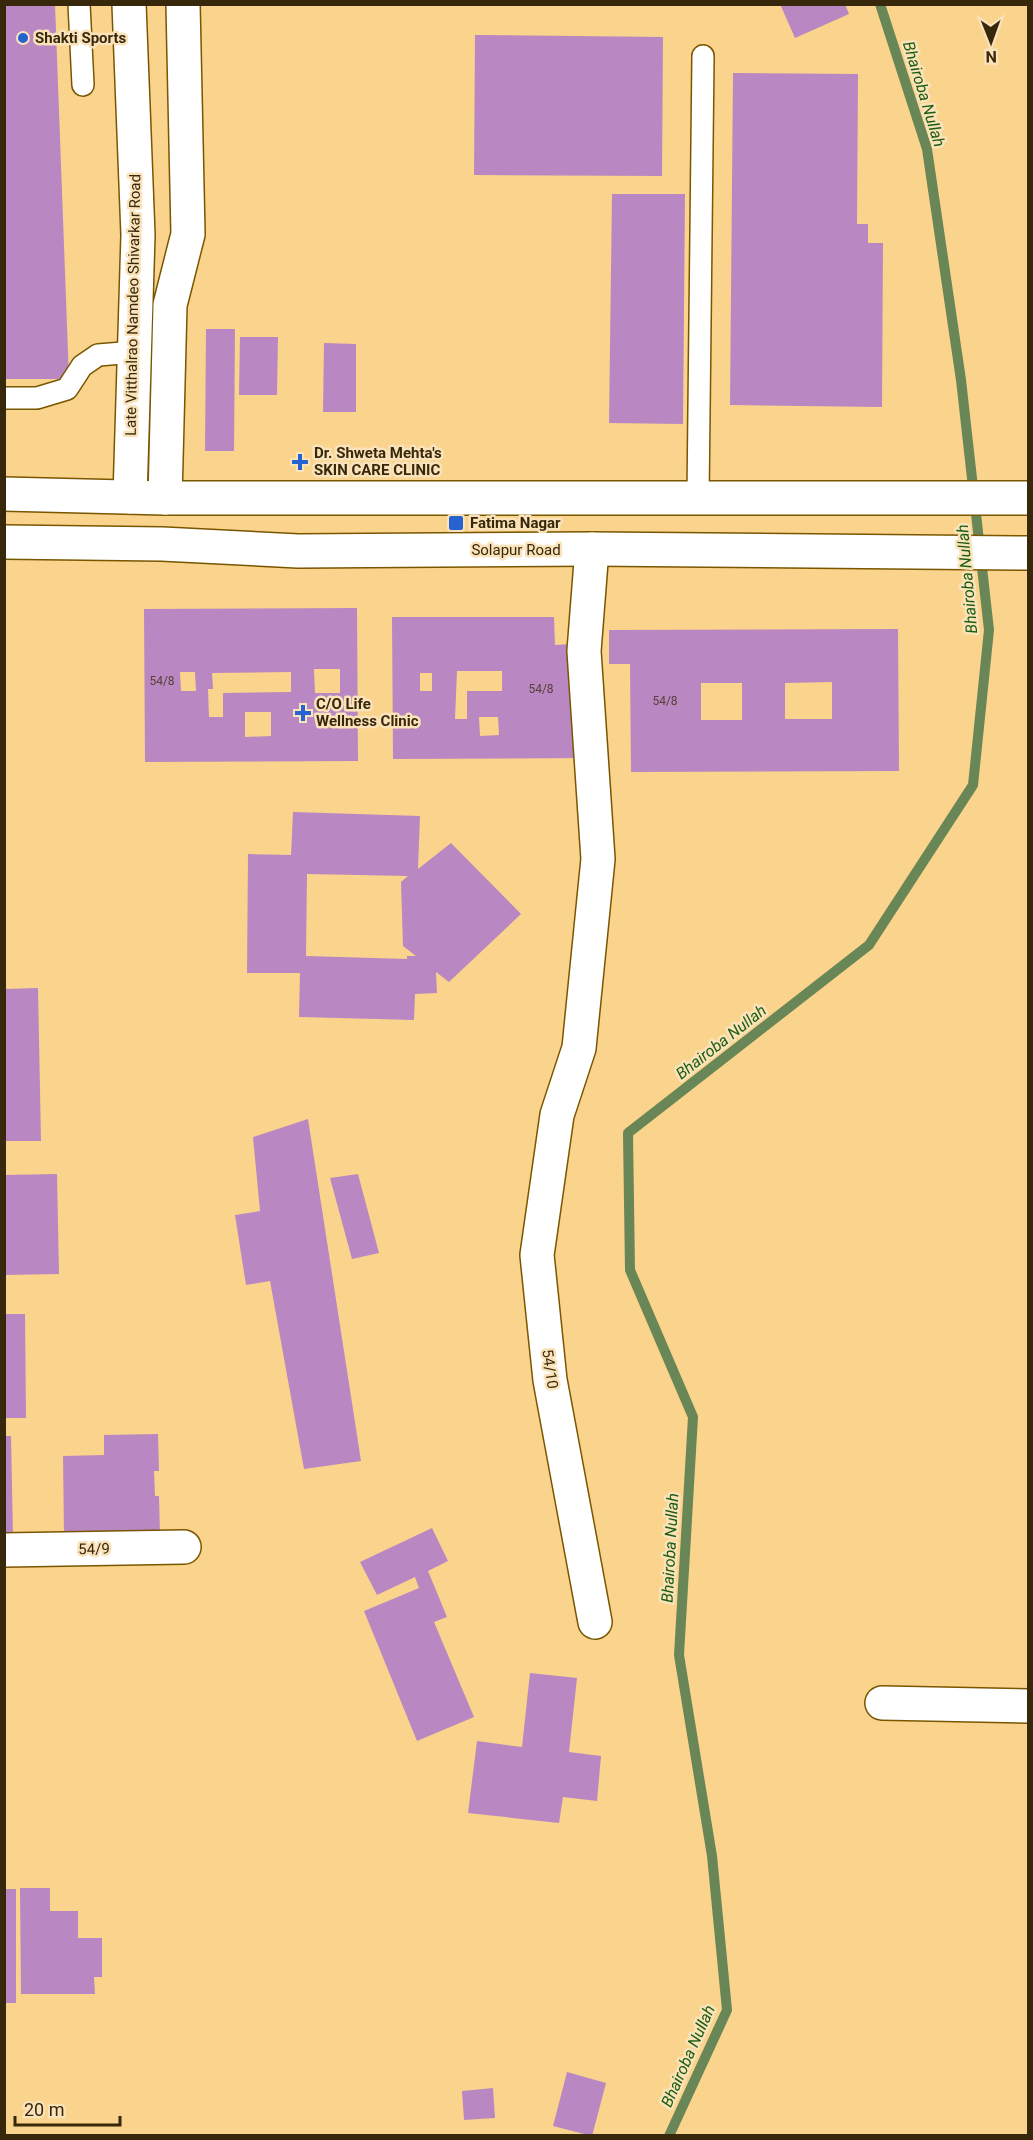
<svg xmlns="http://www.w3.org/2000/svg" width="1033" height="2140" font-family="Roboto,sans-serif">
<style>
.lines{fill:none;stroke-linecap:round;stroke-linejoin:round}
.stream{stroke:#698656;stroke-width:10}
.building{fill:#b988c2;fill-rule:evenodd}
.lane-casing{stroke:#795600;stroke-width:24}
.street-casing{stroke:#795600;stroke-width:36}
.secondary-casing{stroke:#795600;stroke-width:36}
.highway-casing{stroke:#795600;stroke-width:36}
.lane{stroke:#fff;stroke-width:21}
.street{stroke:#fff;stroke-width:33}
.secondary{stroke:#fff;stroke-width:33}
.highway{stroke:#fff;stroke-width:33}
.poi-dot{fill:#2663d0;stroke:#fae3ba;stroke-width:2}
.labels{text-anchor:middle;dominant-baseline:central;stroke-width:5;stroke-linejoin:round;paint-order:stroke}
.number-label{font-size:12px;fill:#584039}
.poi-label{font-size:15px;font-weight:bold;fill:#38280b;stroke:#fae3ba;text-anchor:start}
.street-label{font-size:15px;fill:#38280b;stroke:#fae3ba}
.water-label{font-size:16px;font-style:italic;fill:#1c5e10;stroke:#fae3ba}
</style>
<rect width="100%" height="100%" fill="#fad38c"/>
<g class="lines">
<!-- stream -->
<path class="stream" d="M669 2136 727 2010 712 1856 679 1655 693 1417 630 1270 628 1133 869 945 973 785 989 630 961 380 927 149 880 4"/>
</g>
<!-- building -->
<path class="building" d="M4 4H55L69 379H4Z
M780 4H845L849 14 795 38Z
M475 35 663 37 662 176 474 175Z
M733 73 858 74 857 224H868V243H883L882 407 730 405Z
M612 194H685L683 424 609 423Z
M206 329H235L234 451H205Z
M240 337H278L277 395H239Z
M324 343 356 344V412H323Z
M357 608 358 761 145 762 144 609ZM314 669H340V693H315ZM180 672H195L196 691H181ZM291 672V692L223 693V717H209L208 689H213L212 673ZM245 712H271V736L245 737Z
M392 617H554L555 645 571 644 587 758 393 759ZM457 671H502V691H467V719H455ZM420 673H432V691H420ZM479 717H498L499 735 480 736Z
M898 629 899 771 631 772 630 664H609V630ZM832 682V719H785V683ZM701 683H742V720H701Z
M293 812 420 816 418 869 451 843 521 914 449 982 436 972 437 993 415 994 414 1020 299 1017 300 973H247L248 854 291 855ZM307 874 408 876 401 882 403 946 416 956H407V959L306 956Z
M38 988 41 1141H4V989Z
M308 1119 361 1461 304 1469 270 1281 246 1285 235 1215 260 1211 253 1137Z
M57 1174 59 1274 4 1275V1175Z
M358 1174 379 1253 352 1259 330 1178Z
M4 1314H25L26 1418H4Z
M158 1434 159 1471H154L155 1496H159L160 1535 64 1536 63 1456 104 1455V1435Z
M4 1436H11L13 1536H4Z
M432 1528 448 1561 428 1571 447 1617 434 1622 474 1717 417 1741 364 1611 419 1588 415 1577 377 1595 360 1562Z
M530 1673 577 1678 569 1752 601 1756 597 1801 563 1797 559 1823 468 1813 477 1741 522 1747Z
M20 1888H50V1911H78V1938H102V1977H94L95 1994H21Z
M4 1889H16V2003H4Z
M567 2072 606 2083 592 2136 553 2126Z
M493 2088 495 2118 464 2120 462 2091Z"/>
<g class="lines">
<!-- lane casing -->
<g class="lane-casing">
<path id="lane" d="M79 4 83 85
M4 398H37L67 389 82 366 98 355 135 352
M698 498 703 56"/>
</g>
<!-- street casing -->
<g class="street-casing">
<path id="street" d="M592 549 584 651 598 859 579 1048 557 1115 537 1255 550 1380 595 1622
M4 1550 184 1547
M882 1703 1028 1706"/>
</g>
<!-- secondary casing -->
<g class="secondary-casing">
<path id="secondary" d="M129 4 138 235 130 497
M165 498 170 305 188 234 183 4"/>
</g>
<!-- highway casing -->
<g class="highway-casing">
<path id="highway" d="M4 494 165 498H1028
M4 542 162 544 298 551 592 549 1028 553"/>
</g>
<!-- lane -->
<use href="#lane" class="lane"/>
<!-- street -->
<use href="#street" class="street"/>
<!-- secondary -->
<use href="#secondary" class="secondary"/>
<!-- highway -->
<use href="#highway" class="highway"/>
</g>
<!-- markers -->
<g class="poi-dot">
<circle cx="23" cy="38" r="6"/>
<path d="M297 453h6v6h6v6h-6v6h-6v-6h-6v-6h6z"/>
<rect x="448" y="515" width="16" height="16" rx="3"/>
<path d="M300 704h6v6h6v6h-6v6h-6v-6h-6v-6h6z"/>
</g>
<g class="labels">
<!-- number labels -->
<g class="number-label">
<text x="162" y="681">54/8</text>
<text x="541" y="689">54/8</text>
<text x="665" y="701">54/8</text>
</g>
<!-- poi labels -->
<g class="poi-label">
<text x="35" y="38">Shakti Sports</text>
<text x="314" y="453">Dr. Shweta Mehta's<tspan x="314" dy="17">SKIN CARE CLINIC</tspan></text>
<text x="470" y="523">Fatima Nagar</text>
<text x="316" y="704">C/O Life<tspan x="316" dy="17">Wellness Clinic</tspan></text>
</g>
<!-- street labels -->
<g class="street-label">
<text transform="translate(133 305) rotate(-89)">Late Vitthalrao Namdeo Shivarkar Road</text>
<text x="516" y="550">Solapur Road</text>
<text transform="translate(550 1369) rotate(82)">54/10</text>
<text transform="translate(94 1549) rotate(-1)">54/9</text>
</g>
<!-- water labels -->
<g class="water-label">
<text transform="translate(924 94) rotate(73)">Bhairoba Nullah</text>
<text transform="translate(967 579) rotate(-95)">Bhairoba Nullah</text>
<text transform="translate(721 1042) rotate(-38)">Bhairoba Nullah</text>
<text transform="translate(670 1548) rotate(-87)">Bhairoba Nullah</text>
<text transform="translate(688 2056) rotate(-66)">Bhairoba Nullah</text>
</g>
</g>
<!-- border -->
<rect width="1033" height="2140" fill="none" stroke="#38280b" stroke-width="12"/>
<!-- north arrow -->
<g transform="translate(991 42) rotate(179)" stroke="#fae3ba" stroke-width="4.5" paint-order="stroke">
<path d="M0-4.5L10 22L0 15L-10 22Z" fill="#38280b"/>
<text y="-9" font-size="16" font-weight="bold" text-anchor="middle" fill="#38280b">N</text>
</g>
<!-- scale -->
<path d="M15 2116v9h105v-9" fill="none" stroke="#38280b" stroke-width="3"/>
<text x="24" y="2116" font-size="18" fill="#38280b" stroke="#fae3ba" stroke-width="4.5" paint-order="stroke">20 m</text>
</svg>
